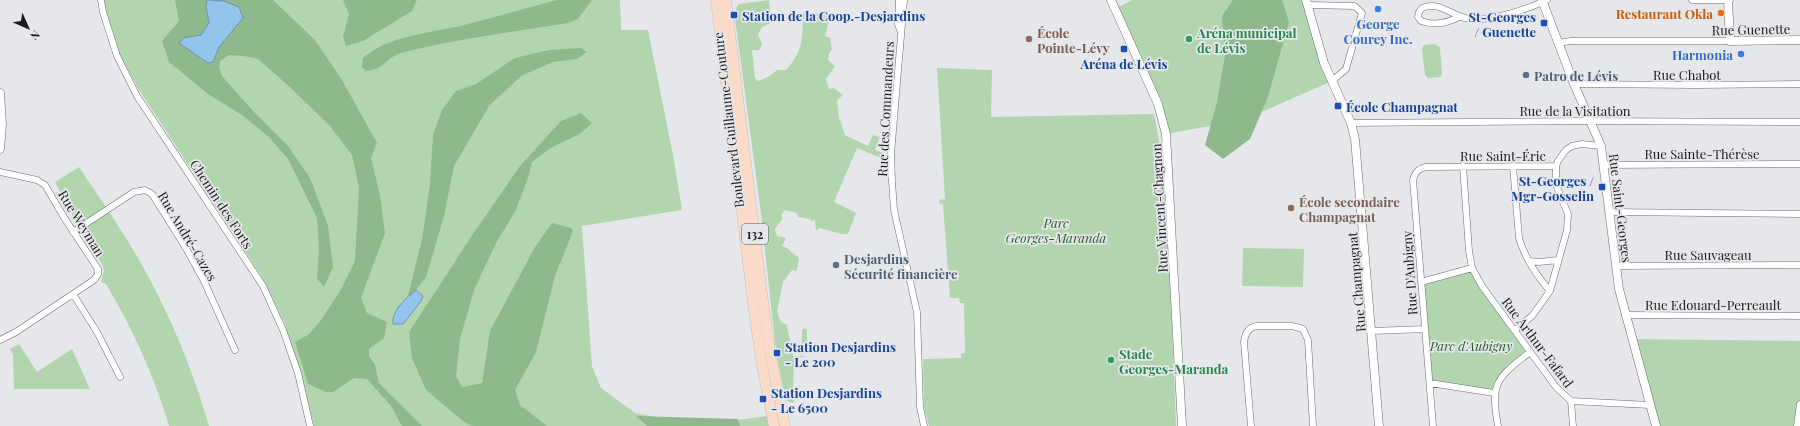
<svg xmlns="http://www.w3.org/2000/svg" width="1800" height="426" font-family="'Playfair Display',serif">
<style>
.green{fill:#b2d5b0}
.forest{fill:#8fb98d}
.water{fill:#93c4ec;stroke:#6e91ad}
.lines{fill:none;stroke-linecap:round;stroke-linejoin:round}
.minor-casing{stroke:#696a6e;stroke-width:7}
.tertiary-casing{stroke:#696a6e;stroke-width:9}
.primary-casing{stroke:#c3c3c4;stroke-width:11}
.minor{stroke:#fff;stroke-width:6}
.tertiary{stroke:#fff;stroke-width:8}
.primary{stroke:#fadac9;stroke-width:10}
.shop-dot{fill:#3f7fe0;stroke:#e6e7eb;stroke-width:1.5}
.food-dot{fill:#e8710a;stroke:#e6e7eb;stroke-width:1.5}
.transit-dot{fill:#1a4fb4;stroke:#e6e7eb;stroke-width:1.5}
.education-dot{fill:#8d6e63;stroke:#e6e7eb;stroke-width:1.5}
.leisure-dot{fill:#2e9e5b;stroke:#e6e7eb;stroke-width:1.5}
.service-dot{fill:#5c6f8a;stroke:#e6e7eb;stroke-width:1.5}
.labels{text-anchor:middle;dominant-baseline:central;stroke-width:3.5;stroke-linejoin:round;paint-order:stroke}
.shield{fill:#e6e7eb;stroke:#565859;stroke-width:1}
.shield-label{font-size:12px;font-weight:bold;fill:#191a1b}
.food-label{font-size:13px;font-weight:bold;fill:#c56008;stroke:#e6e7eb;text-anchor:end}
.transit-label{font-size:13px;font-weight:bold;fill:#164399;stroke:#e6e7eb;text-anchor:start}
.shop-label{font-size:13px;font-weight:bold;fill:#366cbe;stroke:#e6e7eb}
.street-label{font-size:13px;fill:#191a1b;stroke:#e6e7eb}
.education-label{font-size:13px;font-weight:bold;fill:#785e54;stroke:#e6e7eb;text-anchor:start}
.leisure-label{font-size:13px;font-weight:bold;fill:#27864d;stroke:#e6e7eb;text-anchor:start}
.service-label{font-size:13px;font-weight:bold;fill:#4e5e75;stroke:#e6e7eb;text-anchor:start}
.park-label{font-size:13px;font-style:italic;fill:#265f26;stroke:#e6e7eb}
</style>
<rect width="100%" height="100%" fill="#e6e7eb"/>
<!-- green -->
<path class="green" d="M101 0H620L621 30H648L673 155 682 210 582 226 592 366 601 388 635 413 665 419 720 422 769 416 771 426H314L285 324 262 277 139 90 120 55Z
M769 0 771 23 762 27 758 34 762 44 759 50H752L755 78 758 81 768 77 777 70H786C804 49 802 40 803 13H831L825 36 830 38 832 49 829 54 828 60 835 66 826 79 829 89 834 88 843 95 837 100 839 117 845 135 868 146 873 135 880 137 875 150 883 153 881 158 857 148 834 202 856 213 848 234H842L819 228 816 231 815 220 811 221 810 219 798 217 797 213 785 210 781 216 783 218 775 229 777 236 786 238 782 246C792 249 792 255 799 257L797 271 792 270 783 282 777 312 781 322 787 325 793 356H801L802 330 805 328 807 330V343L803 344 802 356 807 357 794 358 793 390 795 400 793 403 787 401 785 397 777 357 779 354V351H776L761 214 735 18 737 17 736 8 739 4Z
M1133 0H1306L1332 81 1243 120 1166 134 1114 9Z
M1434 44 1440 47 1442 74 1440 77 1428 78 1425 75 1422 48 1424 45Z
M937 68 992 70 991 117 1154 114 1162 156 1171 301 1176 426H929L924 407 923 359 961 358V353H965L964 303H960L959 298H950L943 204 939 203 940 200 945 199Z
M79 167C103 203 128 238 148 276 174 324 194 374 209 426H169C154 376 133 329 106 284L101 282 104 271 102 264 79 228 55 182Z
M1243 248 1304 249 1303 287 1242 286Z
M1472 268 1530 352 1509 368 1494 393 1430 383 1421 282Z
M1634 339 1800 341V410L1798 426H1659Z
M19 344 37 372 72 349 90 389H14L13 355 10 349Z"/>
<!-- forest -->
<path class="forest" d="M175 0H207L206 6 209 23 201 35 183 38 213 62 219 47 243 18 224 1 218 0H273L315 40 342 80 377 143 371 158 380 195 385 233 361 298 367 313 387 322 384 338 369 349V356L375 364 379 383 422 426H402L391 406 367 379 354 378 333 392H326L308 384 295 342 308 335 319 323 340 291 355 261 359 187 352 155 330 126 291 88 258 59 244 56 229 55 220 61 219 67 222 76 253 111 288 146 310 178 328 226 333 267 324 287 317 279 319 249 317 218 288 159 269 137 242 115 208 94 169 62 162 41 179 21Z
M343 0H417L412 11 363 41 346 46 343 37 349 14Z
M557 0H592L578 19 568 23C512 32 455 39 401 53 387 57 385 69 366 71L362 67 363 58C390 35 431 33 464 25 495 17 526 8 557 0Z
M1233 0H1282L1289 22 1268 97 1250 139 1223 159 1205 145 1217 102 1225 56 1222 16Z
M581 48 587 52 577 59 553 62 521 76 489 106 454 166 444 216 426 277 416 290 408 296 422 239 430 185 433 135 442 110 456 91 476 84 515 58 549 50Z
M581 113 592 123 580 134 552 147 532 162 528 178 516 210 496 243 474 290 460 339 456 376 462 387 482 383 490 331 535 247 552 223 571 228 573 231 555 276 536 352 515 390 520 405 547 426H473L463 421 426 390 412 358 409 332 473 234 520 166 561 121Z
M636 416 738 419 740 426H647Z"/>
<!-- water -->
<path class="water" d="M207 0 224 1 239 7 243 18 219 47 213 62 208 63 179 43 183 38 201 35 209 23 206 6Z
M416 290 423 296 421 301 403 324H393C391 311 407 297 416 290Z"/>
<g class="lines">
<!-- minor casing -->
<g class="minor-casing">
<path id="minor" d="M101 0 103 12 117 56 137 96 263 286 283 330 298 373 310 426
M899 0 898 24 900 30
M904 0 891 154 892 181 894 210 917 312 920 407 924 426
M1692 0H1730
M1308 5 1354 6 1357 8 1362 13 1346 69 1332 81
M1459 17C1447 23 1434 26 1421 21L1418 17 1419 12 1422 8C1439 0 1453 17 1469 19 1493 21 1525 10 1547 0
M1558 43 1571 41H1730
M1574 84 1696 85 1800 84
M1351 123 1587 121 1800 122
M1604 165 1800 164
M1463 166 1469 251 1472 268 1482 286 1556 387 1571 401 1650 405
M1513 166 1519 238C1525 258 1536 275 1550 291
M0 172 37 180 45 185 65 219 98 269V274L94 280 16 332 0 340
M1610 212 1800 214
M73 232 134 192 145 190 152 194 187 250 204 281 235 350
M1529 261 1539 262 1558 260
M1616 266 1800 265
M1421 282 1472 268
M73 294 97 332 120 377
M1625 315 1800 316
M1515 330 1532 316 1550 291 1567 230 1568 214 1556 185V166L1558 161 1566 150 1572 146 1582 144 1601 146
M1372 331 1425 329
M1430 383 1494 393
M1571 401 1573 426
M1251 426 1244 342C1245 334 1248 327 1257 326H1292L1303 329 1308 340 1313 426
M1433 426 1413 180C1415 172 1418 169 1426 167L1556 166
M1498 426C1490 382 1497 378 1530 352
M1797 426 1800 404"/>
</g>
<!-- tertiary casing -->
<g class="tertiary-casing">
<path id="tertiary" d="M1111 0 1158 104 1166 134 1182 426
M1306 0 1324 63 1351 123 1355 139 1379 426
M1542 0 1574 84 1601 146 1619 289 1656 426
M1728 0 1730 41 1800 40
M0 93 2 124 0 149"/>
</g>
<!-- primary casing -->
<g class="primary-casing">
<path id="primary" d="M716 0 752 295 761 360 774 426
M726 0 762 294 771 357 785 426"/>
</g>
<!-- minor -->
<use href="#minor" class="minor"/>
<!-- tertiary -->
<use href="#tertiary" class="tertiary"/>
<!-- primary -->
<use href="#primary" class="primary"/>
</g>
<!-- markers -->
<g class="shop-dot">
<circle cx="1378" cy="9" r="4"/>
<circle cx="1741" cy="54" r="4"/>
</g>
<circle class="food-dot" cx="1721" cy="13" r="4"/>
<g class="transit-dot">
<rect x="730" y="11" width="8" height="8" rx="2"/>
<rect x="1540" y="19" width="8" height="8" rx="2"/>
<rect x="1120" y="45" width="8" height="8" rx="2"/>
<rect x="1334" y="102" width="8" height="8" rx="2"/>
<rect x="1598" y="183" width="8" height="8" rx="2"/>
<rect x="773" y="349" width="8" height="8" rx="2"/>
<rect x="759" y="395" width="8" height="8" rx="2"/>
</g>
<g class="education-dot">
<circle cx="1029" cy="39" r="4"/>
<circle cx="1291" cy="208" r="4"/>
</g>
<g class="leisure-dot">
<circle cx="1189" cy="39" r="4"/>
<circle cx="1111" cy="360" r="4"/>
</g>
<g class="service-dot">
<circle cx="1526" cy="75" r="4"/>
<circle cx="836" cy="265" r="4"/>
</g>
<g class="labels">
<!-- shield labels -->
<rect class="shield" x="742" y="224" width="26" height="20" rx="3"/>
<g class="shield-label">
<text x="755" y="234">132</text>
</g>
<!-- food labels -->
<g class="food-label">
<text x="1713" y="13">Restaurant Okla</text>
</g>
<!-- transit labels -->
<g class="transit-label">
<text x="742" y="15">Station de la Coop.-Desjardins</text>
<text x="1536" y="16" text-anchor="end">St-Georges<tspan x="1536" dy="15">/ Guenette</tspan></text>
<text x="1124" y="63" text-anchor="middle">Aréna de Lévis</text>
<text x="1346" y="106">École Champagnat</text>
<text x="1594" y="180" text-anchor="end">St-Georges /<tspan x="1594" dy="15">Mgr-Gosselin</tspan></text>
<text x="785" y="346">Station Desjardins<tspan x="785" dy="15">- Le 200</tspan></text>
<text x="771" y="392">Station Desjardins<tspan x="771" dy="15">- Le 6500</tspan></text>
</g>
<!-- shop labels -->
<g class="shop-label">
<text x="1378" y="23">George<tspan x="1378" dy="15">Courey Inc.</tspan></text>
<text x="1733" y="54" text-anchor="end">Harmonia</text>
</g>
<!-- street labels -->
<g class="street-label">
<text transform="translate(1751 29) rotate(-1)">Rue Guenette</text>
<text x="1687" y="74">Rue Chabot</text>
<text transform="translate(885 109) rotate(-87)">Rue des Commandeurs</text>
<text x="1575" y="110">Rue de la Visitation</text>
<text transform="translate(728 120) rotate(-97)">Boulevard Guillaume-Couture</text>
<text x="1702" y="153">Rue Sainte-Thérèse</text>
<text x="1503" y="155">Rue Saint-Éric</text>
<text transform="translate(222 204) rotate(57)">Chemin des Forts</text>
<text transform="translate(1159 208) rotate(-93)">Rue Vincent-Chagnon</text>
<text transform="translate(1621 208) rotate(83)">Rue Saint-Georges</text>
<text transform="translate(82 223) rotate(58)">Rue Weyman</text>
<text transform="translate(188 236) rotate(59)">Rue André-Cazes</text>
<text x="1708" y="254">Rue Sauvageau</text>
<text transform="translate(1409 273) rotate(-94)">Rue D'Aubigny</text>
<text transform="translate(1356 282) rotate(-95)">Rue Champagnat</text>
<text x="1713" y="304">Rue Edouard-Perreault</text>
<text transform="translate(1538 342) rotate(53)">Rue Arthur-Fafard</text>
</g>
<!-- education labels -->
<g class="education-label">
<text x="1037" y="32">École<tspan x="1037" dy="15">Pointe-Lévy</tspan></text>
<text x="1299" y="201">École secondaire<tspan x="1299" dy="15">Champagnat</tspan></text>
</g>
<!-- leisure labels -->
<g class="leisure-label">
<text x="1197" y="32">Aréna municipal<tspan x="1197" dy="15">de Lévis</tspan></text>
<text x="1119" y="353">Stade<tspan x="1119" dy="15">Georges-Maranda</tspan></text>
</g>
<!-- service labels -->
<g class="service-label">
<text x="1534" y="75">Patro de Lévis</text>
<text x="844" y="258">Desjardins<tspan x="844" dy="15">Sécurité financière</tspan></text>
</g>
<!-- park labels -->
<g class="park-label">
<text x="1056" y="222">Parc<tspan x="1056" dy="15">Georges-Maranda</tspan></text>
<text x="1471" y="345">Parc d'Aubigny</text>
</g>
</g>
<!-- north arrow -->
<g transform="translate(28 28) rotate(135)" stroke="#e6e7eb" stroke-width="3" paint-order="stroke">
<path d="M0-3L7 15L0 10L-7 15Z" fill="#191a1b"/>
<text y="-6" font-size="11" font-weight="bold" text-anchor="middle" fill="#191a1b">N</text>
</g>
</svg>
